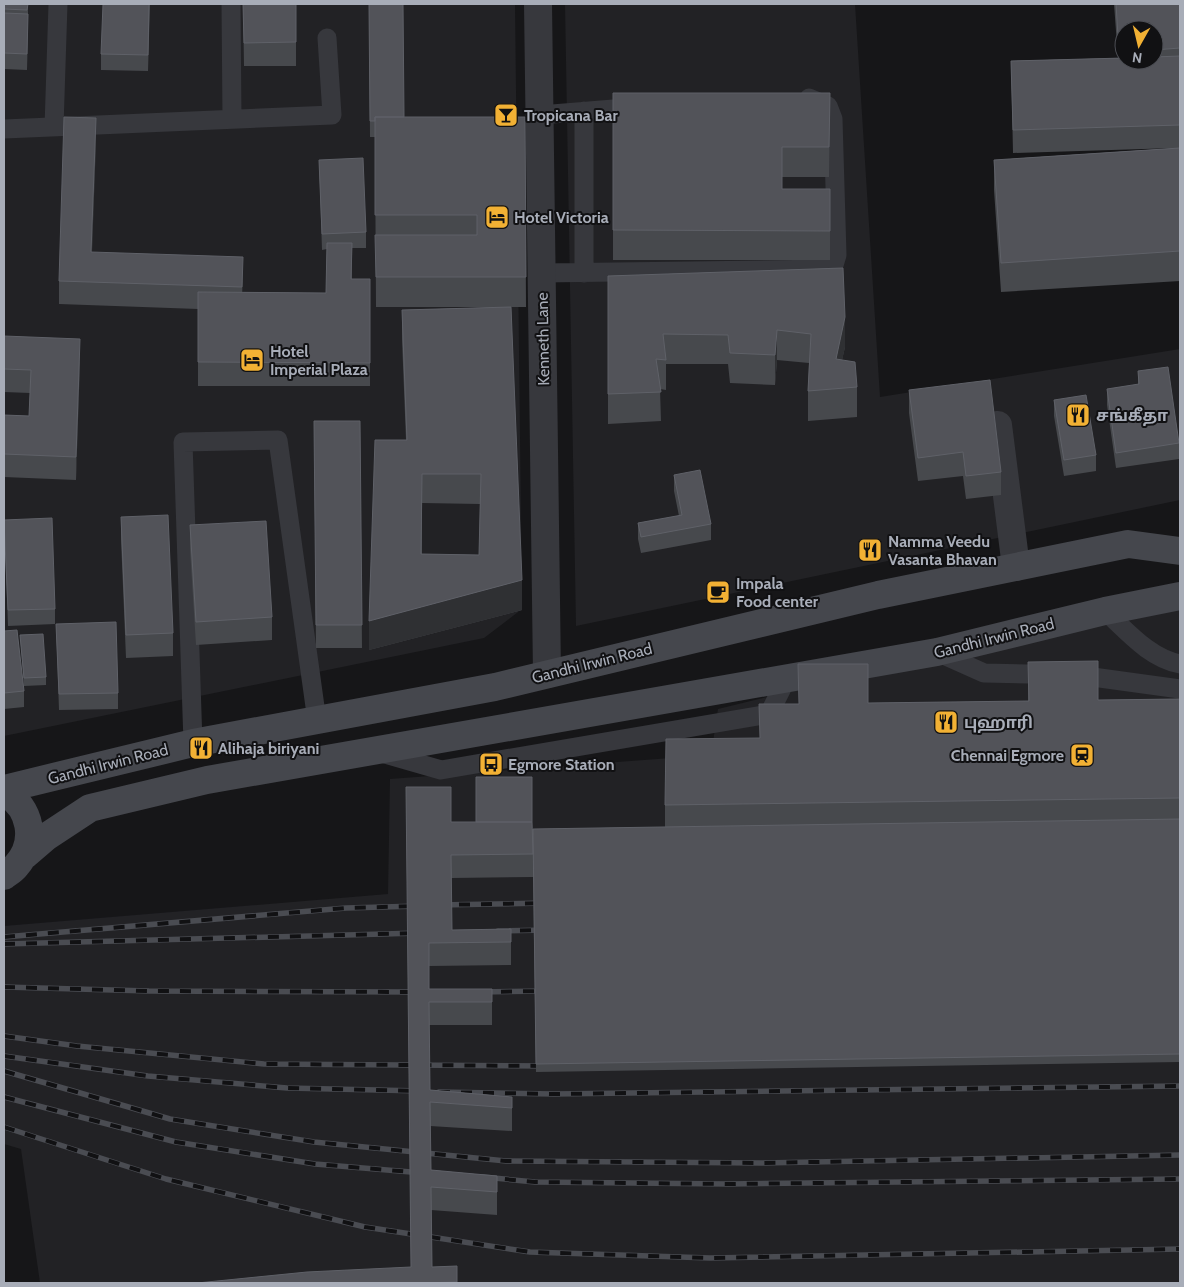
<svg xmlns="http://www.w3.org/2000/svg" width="1184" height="1287" font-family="Cabin,'Noto Sans Tamil',sans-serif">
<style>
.built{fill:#222225}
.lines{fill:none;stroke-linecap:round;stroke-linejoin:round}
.service{stroke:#37383d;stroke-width:19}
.minor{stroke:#37383d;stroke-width:28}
.secondary{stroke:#45474d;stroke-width:28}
.rail-casing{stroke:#4a4c52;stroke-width:5.5}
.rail{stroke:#111113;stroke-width:4;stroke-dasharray:11;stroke-linecap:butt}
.wall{fill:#47494d;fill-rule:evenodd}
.shaded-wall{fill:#2f3033}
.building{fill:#525359;stroke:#5f6168;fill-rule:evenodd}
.labels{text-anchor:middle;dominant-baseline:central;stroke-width:4;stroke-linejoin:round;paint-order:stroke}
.poi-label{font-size:16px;font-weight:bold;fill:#a8adb8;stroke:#111113;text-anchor:start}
.street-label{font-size:16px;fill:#a8adb8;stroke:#111113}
</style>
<rect width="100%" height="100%" fill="#161618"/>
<!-- built -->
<path class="built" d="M4 4H515L522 609 484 638 4 736Z
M565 4H855L880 397 1180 349V500L576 626Z
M1180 597V1283H40L21 1149 4 1144V926L388 894 390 779 711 755 718 709Z"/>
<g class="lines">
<!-- service -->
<path class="service" d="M231 4 232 119
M540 115 638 107
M54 127 58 4
M4 129 332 115 327 38
M542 273 827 269 834 265 837 255 833 119 828 106 809 98
M584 273V111
M1105 611C1127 631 1149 658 1180 664
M937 652 984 673 1078 675 1180 689
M193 743 183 442 278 440 317 721
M378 752 441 770 769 714 786 680"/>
<!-- minor -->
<path class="minor" d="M538 4 547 674
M998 425 1016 567"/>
<!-- secondary -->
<path class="secondary" d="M4 789 193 743 495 687 878 595 1128 544 1180 551
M4 792C31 807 38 842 16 866 13 870 8 873 4 876
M25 855 46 837 90 808 207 780 937 652 1105 611 1180 596"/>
<!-- rail casing -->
<g class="rail-casing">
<path id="rail" d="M437 905 547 903
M498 931 548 930
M4 937 346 908 420 906
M4 944 420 933
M4 987 149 991 421 992
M479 992 549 991
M4 1036 77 1046 264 1064 550 1066
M4 1056 148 1076 287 1088 422 1091
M4 1071 170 1119 314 1142 506 1161 762 1163 1180 1155
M439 1092 554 1094 1180 1086
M4 1097 176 1142 315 1164 423 1173
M4 1127 166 1179 365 1227 530 1252 710 1258 1180 1249
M483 1177 535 1182 728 1184 1180 1179"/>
</g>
<!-- rail -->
<use href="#rail" class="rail"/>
</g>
<!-- wall -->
<path class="wall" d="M4 4H28V30L27 70 4 69Z
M150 4 148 71 101 70V54Z
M243 4H296V66H244Z
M369 4 404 117H525L526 307H511L522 610 369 650 406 440 402 340V310L501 307H376L375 137H370ZM422 503 480 504 479 555 422 554Z
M1114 4H1180V281L1001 292 994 190V160L1176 148 1013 153 1011 61 1118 58ZM1124 30H1154V60H1124Z
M613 93H830L829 177H782V189H830V260H613Z
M96 141 92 252 243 281 242 292 326 293 327 249 322 250 319 160 366 232V248H352V279H370V386H198V309L59 304V281Z
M843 268 845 347 842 360 857 387V417L808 421V391L809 363 777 360 775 385 730 383 728 364H666V390L660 389 661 421 608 424V276Z
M4 336 80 362 76 480 4 477V415L29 416 30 393 4 392Z
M1138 371 1179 443V459L1116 468 1107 405V389L1138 385Z
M909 390 1001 472V495L966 499 963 476 918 481 909 413Z
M1054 400 1096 455V471L1064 476 1054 416Z
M314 421H360L362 648H316Z
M674 475 711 524V540L641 553 638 539V523L679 516 674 491Z
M121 517 173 633V656L126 658 121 540Z
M4 520 55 609V624L8 626Z
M190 525 272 617V640L196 645 190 549Z
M56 624 118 693V709L59 710Z
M4 631 24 691V707L4 709Z
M20 635 46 677V685L24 686Z
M1028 662 1098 700 1180 699V1062L536 1072 533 874V877L451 878 452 930 511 929V965L429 966V989H492V1025H429L430 1090 512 1097V1131L430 1126 431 1170 497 1176V1215L431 1210 432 1267 457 1266V1283H197L411 1267 406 787 451 822 533 829 665 827V805L760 738 759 704H799L798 664 868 703 1028 701Z"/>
<!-- shaded-wall -->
<path class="shaded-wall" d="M28 14V30L27 70V54Z
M96 118V141L91 275V252Z
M243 257V281L242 310V287Z
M845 317V347L836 388V359Z
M777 330V360L775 385V355Z
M80 339V362L76 480V457Z
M522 580V610L369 650V621Z"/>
<!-- building -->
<path class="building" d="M4 4H28L27 10 4 9Z
M103 4H149L148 55 101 54Z
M243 4H296V42L244 43Z
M369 4H403L404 117H375V121H370Z
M1116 4H1180V48L1154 50V30H1124V52H1119Z
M4 13 28 14 27 54 4 53Z
M1180 56V125L1013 130 1011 61 1124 58V60H1154V57Z
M613 93H830L829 147H782V189H830V231L613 230Z
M64 117 96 118 91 252 243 257 242 287 59 281Z
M375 117H525L526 277H376L375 235H477V215H375Z
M1180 148V251L1001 263 994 160Z
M363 158 366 232 322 234 319 160Z
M327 243H352L351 279H370V363L198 362V292L326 293Z
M843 268 845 317 836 359 855 362 857 387 808 391 811 334 777 330 775 355 730 353 728 335 663 334 666 360 656 359 661 392 608 394V276Z
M511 307 522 580 369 621 375 440H407L402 310ZM422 474H481L479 555 421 554Z
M4 336 80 339 76 457 4 454V415L29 416 31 370 4 369Z
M1168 367 1179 443 1116 453 1107 389 1139 384 1138 371Z
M990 380 1001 472 966 476 963 452 918 458 909 390Z
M1086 395 1096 455 1064 460 1054 400Z
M314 421H360L362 625H316Z
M700 470 711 524 641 537 638 523 682 515 674 475Z
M168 515 173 633 126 635 121 517Z
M52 518 55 609 8 610 4 520Z
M266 521 272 617 196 622 190 525Z
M116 622 118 693 59 694 56 624Z
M17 630 24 691 4 693V631Z
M43 634 46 677 24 678 20 635Z
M1098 661V700L1180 699V798L665 805 666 739 760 738 759 704H799L798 664H868V703L1029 701 1028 662Z
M476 777H532V822H476Z
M406 787H451V822H532L533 854 451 855 452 930 511 929V942L429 943V989H492V1002H429L430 1090 512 1097V1108L430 1102 431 1170 497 1176V1192L431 1187 432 1267 457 1266V1282L419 1283H197L307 1272 411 1267Z
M1180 819V1054L536 1064 533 829Z"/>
<!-- icons -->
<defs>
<g id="bar-square" transform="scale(1.25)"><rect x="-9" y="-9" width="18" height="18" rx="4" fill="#f2b134" stroke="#111113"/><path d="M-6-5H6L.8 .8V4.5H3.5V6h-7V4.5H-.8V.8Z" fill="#111"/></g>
<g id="hotel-square" transform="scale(1.25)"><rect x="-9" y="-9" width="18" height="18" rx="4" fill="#f2b134" stroke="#111113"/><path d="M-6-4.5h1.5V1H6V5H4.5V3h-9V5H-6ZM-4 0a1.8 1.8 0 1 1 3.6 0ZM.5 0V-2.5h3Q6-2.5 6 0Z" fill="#111"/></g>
<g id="restaurant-square" transform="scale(1.25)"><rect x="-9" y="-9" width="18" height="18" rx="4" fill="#f2b134" stroke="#111113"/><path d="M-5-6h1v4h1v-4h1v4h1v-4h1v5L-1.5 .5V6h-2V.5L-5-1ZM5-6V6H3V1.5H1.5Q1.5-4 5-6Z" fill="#111"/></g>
<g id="cafe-square" transform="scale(1.25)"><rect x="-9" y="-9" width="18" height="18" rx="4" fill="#f2b134" stroke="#111113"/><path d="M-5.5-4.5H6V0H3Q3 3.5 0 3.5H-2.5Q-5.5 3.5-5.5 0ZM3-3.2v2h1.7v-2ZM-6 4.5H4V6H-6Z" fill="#111"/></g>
<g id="station-square" transform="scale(1.25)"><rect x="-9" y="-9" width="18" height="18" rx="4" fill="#f2b134" stroke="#111113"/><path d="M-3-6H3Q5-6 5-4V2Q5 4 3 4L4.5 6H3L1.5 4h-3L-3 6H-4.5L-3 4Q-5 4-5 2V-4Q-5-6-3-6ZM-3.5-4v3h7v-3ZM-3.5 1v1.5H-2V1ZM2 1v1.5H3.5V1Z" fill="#111"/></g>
<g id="bus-square" transform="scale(1.25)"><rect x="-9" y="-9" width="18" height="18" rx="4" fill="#f2b134" stroke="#111113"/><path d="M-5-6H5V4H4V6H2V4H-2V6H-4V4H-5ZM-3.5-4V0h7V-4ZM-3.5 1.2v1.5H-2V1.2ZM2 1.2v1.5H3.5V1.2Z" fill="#111"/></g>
</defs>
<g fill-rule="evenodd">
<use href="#bar-square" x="506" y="115"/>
<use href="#hotel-square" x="497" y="217"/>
<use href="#hotel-square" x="252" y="360"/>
<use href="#restaurant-square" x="1078" y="415"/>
<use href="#restaurant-square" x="870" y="550"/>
<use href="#cafe-square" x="718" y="592"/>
<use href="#restaurant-square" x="946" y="722"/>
<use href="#restaurant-square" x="201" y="748"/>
<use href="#station-square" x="1082" y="755"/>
<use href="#bus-square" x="491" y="764"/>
</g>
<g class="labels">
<!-- poi labels -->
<g class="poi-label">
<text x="524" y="115">Tropicana Bar</text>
<text x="514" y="217">Hotel Victoria</text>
<text x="270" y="351">Hotel<tspan x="270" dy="18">Imperial Plaza</tspan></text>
<text x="1096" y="415">சங்கீதா</text>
<text x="888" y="541">Namma Veedu<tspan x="888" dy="18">Vasanta Bhavan</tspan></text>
<text x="736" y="583">Impala<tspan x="736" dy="18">Food center</tspan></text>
<text x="964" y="722">புஹாரி</text>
<text x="218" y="748">Alihaja biriyani</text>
<text x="1064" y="755" text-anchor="end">Chennai Egmore</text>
<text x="508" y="764">Egmore Station</text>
</g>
<!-- street labels -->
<g class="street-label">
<text transform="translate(543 339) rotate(-91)">Kenneth Lane</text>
<text transform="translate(994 638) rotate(-14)">Gandhi Irwin Road</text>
<text transform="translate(592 663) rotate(-14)">Gandhi Irwin Road</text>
<text transform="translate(108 764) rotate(-14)">Gandhi Irwin Road</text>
</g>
</g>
<!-- border -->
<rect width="1184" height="1287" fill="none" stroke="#a8adb8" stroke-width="10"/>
<!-- north arrow -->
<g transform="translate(1139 45) rotate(188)"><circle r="24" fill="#111113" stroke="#4d4f55"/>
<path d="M0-4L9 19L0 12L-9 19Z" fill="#f2b134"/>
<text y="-8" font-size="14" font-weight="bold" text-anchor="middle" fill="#a8adb8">N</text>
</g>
</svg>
